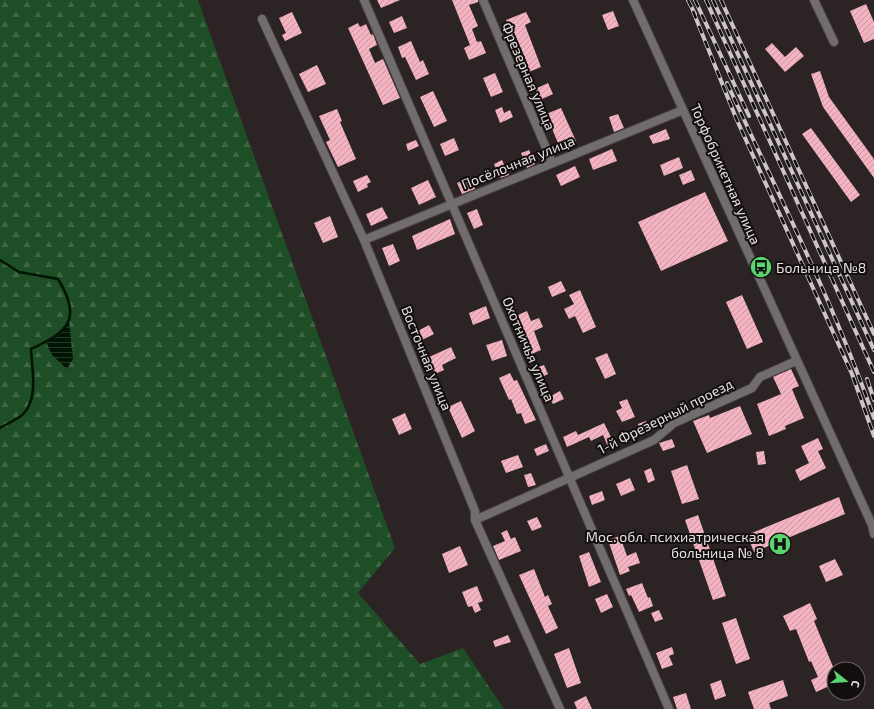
<svg xmlns="http://www.w3.org/2000/svg" width="874" height="709" font-family="'Exo 2',sans-serif">
<style>
.forest{fill:url(#forest-firs)}
.water{fill:url(#water-rules)}
.lines{fill:none;stroke-linecap:round;stroke-linejoin:round}
.stream{stroke:#001503;stroke-width:2.5}
.building{fill:url(#building-hatch)}
.minor-casing{stroke:#4a4143;stroke-width:10}
.minor{stroke:#716c6d;stroke-width:8}
.rail-casing{stroke:#cdc6c7;stroke-width:4}
.rail{stroke:#120e0e;stroke-width:2.5;stroke-dasharray:8;stroke-linecap:butt}
.labels{text-anchor:middle;dominant-baseline:central;stroke-width:4;stroke-linejoin:round;paint-order:stroke}
.street-label{font-size:14px;fill:#e5dedf;stroke:#120e0e}
.poi-label{font-size:14px;fill:#e5dedf;stroke:#120e0e;text-anchor:start}
</style>
<defs>
<pattern id="forest-firs" width="22" height="20" patternUnits="userSpaceOnUse"><rect width="22" height="20" fill="#1e4e26"/><path d="M5 1l3.5 6h-7zM16 11l3.5 6h-7z" fill="#3f6745"/></pattern>
<pattern id="water-rules" width="6" height="5" patternUnits="userSpaceOnUse"><rect width="6" height="5" fill="#001503"/><path d="M0 2.5h6" fill="none" stroke="#253727"/></pattern>
<pattern id="building-hatch" width="6" height="6" patternUnits="userSpaceOnUse"><rect width="6" height="6" fill="#f3b3c1"/><path d="M-1 1l2-2M0 6l6-6M5 7l2-2" fill="none" stroke="#c897a2"/></pattern>
</defs>
<rect width="100%" height="100%" fill="#2c2325"/>
<!-- forest -->
<path class="forest" d="M0 0H198L395 548 358 593 420 664 463 648 504 709H0Z"/>
<!-- water -->
<path class="water" d="M69 321 73 359 67 369 52 355 46 342 61 333Z"/>
<g class="lines">
<!-- stream -->
<path class="stream" d="M0 260 19 272 58 279C83 319 68 332 31 349 32 370 39 400 22 415 16 420 7 424 0 428"/>
</g>
<!-- building -->
<path class="building" d="M377 0H400L381 8Z
M452 0H478V2L469 5 478 26 472 29 477 42 481 41 486 53 469 60 464 48 470 45Z
M866 4 874 22V39L864 43 850 11Z
M613 11 619 26 608 30 602 15Z
M292 12 302 33 285 41 282 35 286 33 279 18Z
M526 12 531 22 525 25 541 67 524 74 520 63 526 60 513 30 510 31 506 20Z
M402 16 407 28 394 33 389 22Z
M358 23 360 27 366 24 371 35 373 34 377 45 369 49 375 63 383 59 400 98 383 105 348 28Z
M411 41 420 62 423 60 429 74 416 80 405 57 402 58 398 47Z
M772 43 785 57 796 47 804 56 785 72 765 49Z
M317 65 326 84 308 92 299 74Z
M820 71 829 97 874 159V178L823 107 811 74Z
M495 73 503 92 491 97 483 78Z
M548 83 553 94 540 100 535 89Z
M433 91 447 121 434 127 420 97Z
M502 107 504 113 510 110 513 117 500 123 495 110Z
M561 108 576 141 560 148 546 114Z
M337 109 342 121 340 122 356 159 338 167 326 142 330 140 319 116Z
M618 114 624 128 614 132 609 117Z
M811 128 860 195 851 202 802 134Z
M666 129 670 139 653 144 649 136Z
M454 138 459 150 445 156 440 144Z
M416 140 419 146 408 151 406 144Z
M612 149 617 161 593 170 589 159Z
M529 150 535 164 527 168 521 153Z
M679 157 683 168 664 176 660 165Z
M502 160 509 175 500 178 494 164Z
M575 166 580 177 561 186 556 175Z
M691 170 695 180 683 185 679 175Z
M367 175 371 182 367 184 368 187 358 192 353 181Z
M470 177 475 189 462 194 457 183Z
M428 180 436 197 419 205 411 188Z
M705 192 728 241 661 271 638 222Z
M382 207 388 218 371 226 366 214Z
M477 209 483 225 474 229 467 213Z
M330 216 338 237 323 243 314 223Z
M450 219 455 234 417 250 412 236Z
M393 244 400 261 389 266 382 248Z
M561 281 566 291 552 297 548 287Z
M580 290 596 327 583 333 575 316 569 319 564 309 574 304 569 295Z
M742 295 763 342 747 349 726 302Z
M486 306 490 318 473 325 469 313Z
M527 311 531 321 539 318 543 327 534 331 541 350 527 356 511 318Z
M429 325 434 334 420 341 416 332Z
M502 340 507 356 492 361 486 345Z
M451 347 456 358 442 365 444 370 435 374 427 358Z
M607 353 616 374 605 379 595 358Z
M544 365 548 374 538 379 533 369Z
M791 369 799 386 792 389 804 418 785 426 786 429 769 436 757 404 781 394 773 377Z
M510 373 514 381 517 380 536 420 525 424 521 413 517 414 511 399 509 400 499 378Z
M560 391 564 399 553 404 549 397Z
M627 399 635 417 622 422 616 411 622 408 619 402Z
M461 401 475 431 462 438 448 407Z
M740 406 752 434 707 453 693 421 709 415 710 418Z
M405 413 412 429 399 435 392 419Z
M646 421 649 430 641 433 638 424Z
M604 423 612 439 615 438 619 446 609 449 603 435 591 441 589 437 567 447 563 437 576 431 578 435Z
M818 438 823 449 818 451 826 468 800 481 795 470 809 463 801 446Z
M672 439 675 447 663 451 659 443Z
M546 444 549 451 537 456 534 449Z
M764 451 766 464 758 465 756 452Z
M518 455 523 467 506 473 501 461Z
M687 465 699 499 682 504 671 471Z
M651 468 655 480 648 483 644 471Z
M531 473 536 485 528 487 524 475Z
M630 478 635 490 621 496 616 484Z
M602 491 605 500 592 505 589 496Z
M839 497 845 514 754 552 747 535Z
M698 515 726 596 713 600 685 520Z
M537 517 542 527 532 531 527 521Z
M507 530 511 539 515 537 521 551 499 560 493 546 505 541 501 533Z
M620 536 627 556 636 552 640 563 628 567 630 571 620 575 608 540Z
M460 546 468 565 449 573 442 554Z
M589 552 601 582 589 587 579 556Z
M835 559 843 575 826 582 819 566Z
M534 569 545 597 548 595 552 604 548 606 558 628 546 634 519 575Z
M642 583 648 598 650 597 653 606 639 612 631 595 629 596 626 589Z
M477 586 483 601 478 603 481 610 475 613 472 606 468 607 462 592Z
M607 594 613 607 601 613 595 599Z
M810 603 817 619 814 621 834 669V684L816 692 811 680 818 677 811 661 809 662 796 629 790 631 783 616Z
M659 610 663 619 655 622 651 613Z
M736 618 750 659 736 664 722 623Z
M508 635 511 642 495 647 493 641Z
M672 647 674 654 669 656 673 665 662 669 656 653Z
M569 648 581 683 567 688 554 654Z
M721 680 726 696 715 700 710 684Z
M783 680 788 696 769 703 771 709H754L748 692Z
M686 693 691 709H677L673 697Z
M586 696 592 709H577L574 702Z"/>
<g class="lines">
<!-- minor casing -->
<g class="minor-casing">
<path id="minor" d="M364 0 669 709
M483 0 552 162
M633 0 872 525 874 534
M814 0 834 42
M262 19 364 240 475 511V520L560 709
M364 240 683 110
M475 520 654 440 674 423 752 388 760 377 796 361"/>
</g>
<!-- minor -->
<use href="#minor" class="minor"/>
<!-- rail casing -->
<g class="rail-casing">
<path id="rail" d="M688 0 695 14
M695 0 749 116
M706 0 874 372
M713 0 874 350
M721 0 874 334
M693 11 736 118 852 374 874 436
M727 83C778 194 834 303 874 418
M867 379 874 400"/>
</g>
<!-- rail -->
<use href="#rail" class="rail"/>
</g>
<!-- icons -->
<defs>
<g id="bus-disc" transform="scale(1.15)"><circle r="9.5" fill="#5ad56e" stroke="#120e0e"/><path d="M-5-6H5V4H4V6H2V4H-2V6H-4V4H-5ZM-3.5-4V0h7V-4ZM-3.5 1.2v1.5H-2V1.2ZM2 1.2v1.5H3.5V1.2Z" fill="#111"/></g>
<g id="hospital-disc" transform="scale(1.15)"><circle r="9.5" fill="#5ad56e" stroke="#120e0e"/><path d="M-5-5h3v3.5h4V-5h3V5h-3V1.5h-4V5h-3Z" fill="#111"/></g>
</defs>
<g fill-rule="evenodd">
<use href="#bus-disc" x="761" y="267"/>
<use href="#hospital-disc" x="780" y="544"/>
</g>
<g class="labels">
<!-- street labels -->
<g class="street-label">
<text transform="translate(529 76) rotate(67)">Фрезерная улица</text>
<text transform="translate(518 162) rotate(-22)">Посёлочная улица</text>
<text transform="translate(726 174) rotate(66)">Торфобрикетная улица</text>
<text transform="translate(529 349) rotate(67)">Охотничья улица</text>
<text transform="translate(427 358) rotate(68)">Восточная улица</text>
<text transform="translate(665 416) rotate(-27)">1-й Фрезерный проезд</text>
</g>
<!-- poi labels -->
<g class="poi-label">
<text x="776" y="267">Больница №8</text>
<text x="764" y="536" text-anchor="end">Мос. обл. психиатрическая<tspan x="764" dy="16">больница № 8</tspan></text>
</g>
</g>
<!-- north arrow -->
<g transform="translate(846 681) rotate(107)"><circle r="19" fill="#120e0e" stroke="#666162"/>
<path d="M0-3L7 15L0 10L-7 15Z" fill="#5ad56e"/>
<text y="-6" font-size="11" font-weight="bold" text-anchor="middle" fill="#e5dedf">С</text>
</g>
</svg>
